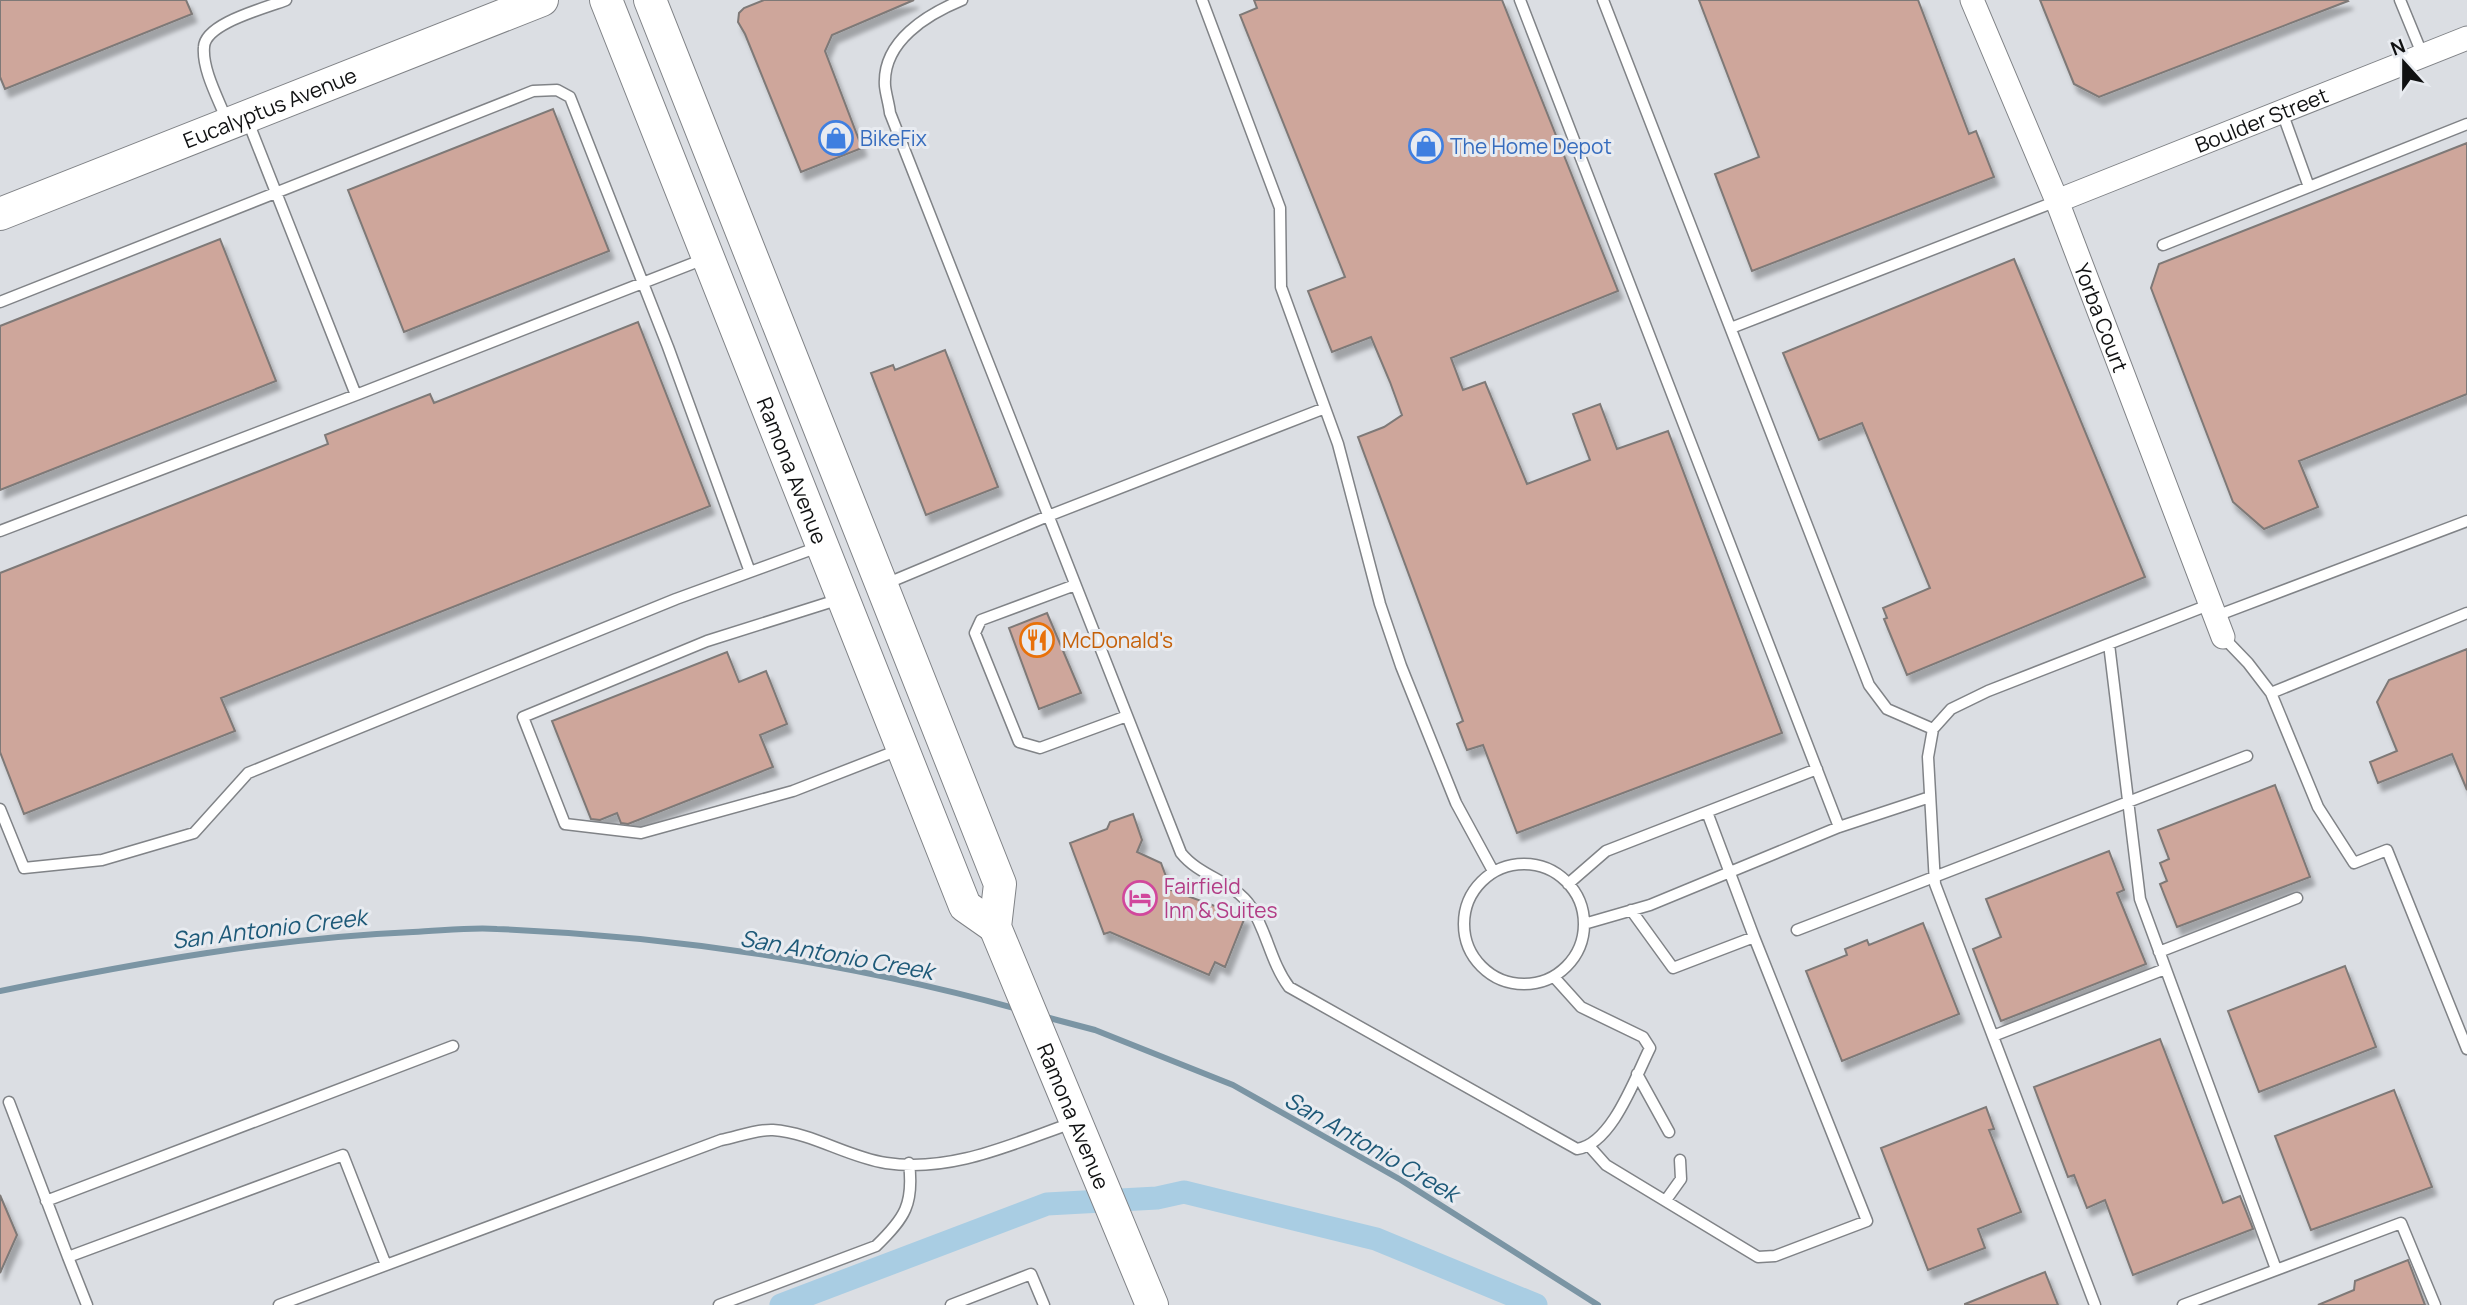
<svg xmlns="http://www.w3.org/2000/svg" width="2467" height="1305" font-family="Manrope,sans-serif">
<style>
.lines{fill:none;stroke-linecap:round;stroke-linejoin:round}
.stream{stroke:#7b95a4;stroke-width:6}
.canal{stroke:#a9cde3;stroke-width:23}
.building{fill:#cea69b;stroke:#7e7977;stroke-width:2;filter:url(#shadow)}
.lane-casing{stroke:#808387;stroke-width:13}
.street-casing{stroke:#808387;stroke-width:25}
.secondary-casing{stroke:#808387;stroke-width:34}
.lane{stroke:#fff;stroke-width:10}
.street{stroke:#fff;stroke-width:23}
.secondary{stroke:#fff;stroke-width:32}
.labels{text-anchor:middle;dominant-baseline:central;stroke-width:6;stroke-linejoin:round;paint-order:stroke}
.street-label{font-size:21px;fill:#101112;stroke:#e8ebf0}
.shop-label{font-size:21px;fill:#366cbe;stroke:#e8ebf0;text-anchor:start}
.food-label{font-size:21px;fill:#c56008;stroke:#e8ebf0;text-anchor:start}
.hotel-label{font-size:21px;fill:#b23c85;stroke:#e8ebf0;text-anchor:start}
.water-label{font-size:23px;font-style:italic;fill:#1d5978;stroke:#e8ebf0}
</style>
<defs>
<filter id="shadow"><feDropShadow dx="4.5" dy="8" stdDeviation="2" flood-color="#0004"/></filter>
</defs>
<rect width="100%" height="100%" fill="#dbdee3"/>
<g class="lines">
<!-- stream -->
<path class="stream" d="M0 991C137 963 273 938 413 932 441 931 469 927 497 929 672 936 850 963 1018 1009
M1042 1016 1095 1030 1233 1085 1401 1180 1598 1305"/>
<!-- canal -->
<path class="canal" d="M781 1305 1047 1204 1157 1198 1184 1192 1376 1239 1536 1305"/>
</g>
<!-- building -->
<path class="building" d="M0 0H186L192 14 5 89 0 77Z
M764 0H914L832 35 825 51 862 148 801 172 745 34 738 22 739 13 744 8Z
M1254 0H1502L1618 291 1451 358 1463 390 1485 382 1527 484 1590 460 1573 414 1600 404 1617 449 1668 431 1782 733 1517 833 1483 745 1467 750 1457 724 1463 721 1358 437 1384 427 1402 415 1390 382 1371 337 1332 352 1308 291 1345 277 1240 15 1257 8Z
M1699 0H1918L1969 134 1976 131 1994 177 1752 271 1715 174 1759 157Z
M2040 0H2347L2348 1 2099 97 2074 84Z
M553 109 609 251 404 332 348 190Z
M2467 143V394L2299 461 2318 507 2264 529 2233 502 2151 288 2159 264Z
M220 239 276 381 0 490V326Z
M2014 259 2145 577 1907 675 1884 619 1887 618 1883 608 1930 588 1862 423 1819 440 1783 353Z
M638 322 710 506 221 698 235 731 24 814 0 752V573L328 444 325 435 430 394 434 403Z
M945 350 998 487 926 515 871 373 893 365 895 370Z
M1047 613 1081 693 1039 709 1009 628Z
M2467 649V790L2452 754 2378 783 2370 762 2397 751 2377 702 2389 680Z
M727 652 739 682 766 671 787 724 760 735 773 767 628 824 621 823 617 813 600 820 591 819 552 721Z
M2275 785 2310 877 2177 927 2160 884 2167 881 2160 863 2169 859 2158 830Z
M1133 814 1142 840 1137 852 1161 863 1171 890 1245 917 1225 967 1215 962 1209 975 1110 932 1104 934 1070 843 1107 829 1110 822Z
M2109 851 2124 890 2117 893 2146 964 2001 1021 1973 949 2001 937 1986 899Z
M1923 923 1959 1014 1842 1061 1806 971 1847 955 1845 949 1867 940 1869 945Z
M2345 966 2376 1047 2259 1092 2228 1011Z
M2160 1039 2223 1203 2240 1196 2253 1229 2133 1275 2105 1200 2087 1208 2074 1175 2068 1177 2034 1087Z
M2394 1090 2432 1187 2311 1230 2275 1136Z
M1986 1107 1994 1129 1989 1130 2021 1212 1978 1229 1985 1248 1928 1270 1881 1148Z
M0 1195 17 1235 0 1273Z
M2408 1260 2425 1305H2318L2354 1290 2355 1281Z
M2045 1272 2058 1305H1965V1304Z"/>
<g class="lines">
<!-- lane casing -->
<g class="lane-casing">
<path id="lane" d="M962 0C928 14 882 41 885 86 886 95 889 104 890 113L1181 853C1200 877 1234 881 1251 907 1267 932 1271 963 1289 987L1577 1149C1612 1144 1635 1078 1650 1048L1643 1037 1581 1007 1554 977
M1202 0 1280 208 1281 287 1338 444 1380 604 1401 666 1456 803 1493 871
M1520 0 1839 827
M1603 0 1869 685 1887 709 1933 729
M2400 0 2423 56
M2282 112 2309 187
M247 119 356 395 704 259
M227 121C219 100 202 70 204 47 205 23 266 8 286 0
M2163 245 2467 124
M0 302 533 91 557 90 570 97 668 347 750 572
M1731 328 2057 201
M0 531 356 395
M883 585 1048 516 1325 408
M1075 585 981 620 975 633 1019 742 1040 748 1127 716
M840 599 707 641 523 717 565 824 641 833 793 791 901 749
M2216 616 2467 521
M2223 637 2248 663 2271 693 2318 807 2354 863 2387 850 2467 1049
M2109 644 2140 899 2276 1269
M2271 693 2467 613
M0 809 24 868 102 860 194 833 248 773 676 599 821 546
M1464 924a60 60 0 1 1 120 0a60 60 0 1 1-120 0Z
M1568 884 1606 851 1817 769
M1631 910 1673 968 1754 937 1707 812
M1584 924 1650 905 1839 827 1930 797
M1797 930 2247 756
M2159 952 2297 898
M1993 1036 2165 969
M1637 1074 1669 1132
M9 1102 68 1257 343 1155 386 1265
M1590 1147 1606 1165 1758 1257 1775 1256 1867 1221 1754 937
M1666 1200 1681 1179 1680 1160
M46 1201 453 1046
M68 1257 87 1305
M279 1305 721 1140C737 1137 757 1129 773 1130 813 1133 847 1157 886 1163 951 1173 1012 1144 1072 1123
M719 1305 876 1246C905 1218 914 1204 909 1163
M951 1305 1031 1274 1044 1305
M2095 1305 1935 884 1928 757 1933 729 1951 709 1988 691 2211 604
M2183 1305 2401 1223 2435 1305"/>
</g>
<!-- street casing -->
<g class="street-casing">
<g id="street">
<path id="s1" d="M1972 0 2057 201 2223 637"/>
<path id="s2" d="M2057 201 2467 38"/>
</g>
</g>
<!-- secondary casing -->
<g class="secondary-casing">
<g id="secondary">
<path id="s3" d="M606 0 965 906 995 927"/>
<path id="s4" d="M650 0 1000 884 995 927 1152 1305"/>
<path id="s5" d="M0 214 542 0"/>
</g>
</g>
<!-- lane -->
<use href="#lane" class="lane"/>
<!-- street -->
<use href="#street" class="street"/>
<!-- secondary -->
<use href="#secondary" class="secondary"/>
</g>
<!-- icons -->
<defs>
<g id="shop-ring" transform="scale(1.75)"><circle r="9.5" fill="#e8ebf0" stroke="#3f7fe0" stroke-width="1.5"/><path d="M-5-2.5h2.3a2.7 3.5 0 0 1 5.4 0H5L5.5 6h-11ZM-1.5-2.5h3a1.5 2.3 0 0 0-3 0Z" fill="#3f7fe0"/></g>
<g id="restaurant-ring" transform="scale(1.75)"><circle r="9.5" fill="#e8ebf0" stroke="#e8710a" stroke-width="1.5"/><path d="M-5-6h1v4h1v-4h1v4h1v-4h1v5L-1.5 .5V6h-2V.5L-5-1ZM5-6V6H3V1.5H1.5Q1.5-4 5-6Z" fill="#e8710a"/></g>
<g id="hotel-ring" transform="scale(1.75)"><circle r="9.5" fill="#e8ebf0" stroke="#d1479c" stroke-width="1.5"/><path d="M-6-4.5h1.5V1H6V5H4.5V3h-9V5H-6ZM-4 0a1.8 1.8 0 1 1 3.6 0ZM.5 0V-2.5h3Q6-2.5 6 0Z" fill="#d1479c"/></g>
</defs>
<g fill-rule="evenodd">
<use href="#shop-ring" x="836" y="138"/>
<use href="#shop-ring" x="1426" y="146"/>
<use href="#restaurant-ring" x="1037" y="640"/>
<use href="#hotel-ring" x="1140" y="898"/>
</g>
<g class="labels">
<!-- street labels -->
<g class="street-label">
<text stroke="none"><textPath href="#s5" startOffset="290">Eucalyptus Avenue</textPath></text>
<text stroke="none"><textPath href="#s2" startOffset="220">Boulder Street</textPath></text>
<text stroke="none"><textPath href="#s1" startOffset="343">Yorba Court</textPath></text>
<text stroke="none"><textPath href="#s3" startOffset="506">Ramona Avenue</textPath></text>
<text stroke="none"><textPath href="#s4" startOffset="1199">Ramona Avenue</textPath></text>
</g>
<!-- shop labels -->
<g class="shop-label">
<text x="860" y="138">BikeFix</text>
<text x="1450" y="146">The Home Depot</text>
</g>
<!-- food labels -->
<g class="food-label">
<text x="1062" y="640">McDonald's</text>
</g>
<!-- hotel labels -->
<g class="hotel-label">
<text x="1164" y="886">Fairfield<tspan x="1164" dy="24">Inn &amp; Suites</tspan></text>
</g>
<!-- water labels -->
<g class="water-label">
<text transform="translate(269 928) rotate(-7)">San Antonio Creek</text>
<text transform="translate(837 954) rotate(10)">San Antonio Creek</text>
<text transform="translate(1372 1146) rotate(30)">San Antonio Creek</text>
</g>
</g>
<!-- north arrow -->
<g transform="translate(2404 63) rotate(339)" stroke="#e8ebf0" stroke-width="5" paint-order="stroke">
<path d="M0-5L12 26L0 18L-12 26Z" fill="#101112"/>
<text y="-10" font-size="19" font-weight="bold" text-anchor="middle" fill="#101112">N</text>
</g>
</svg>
